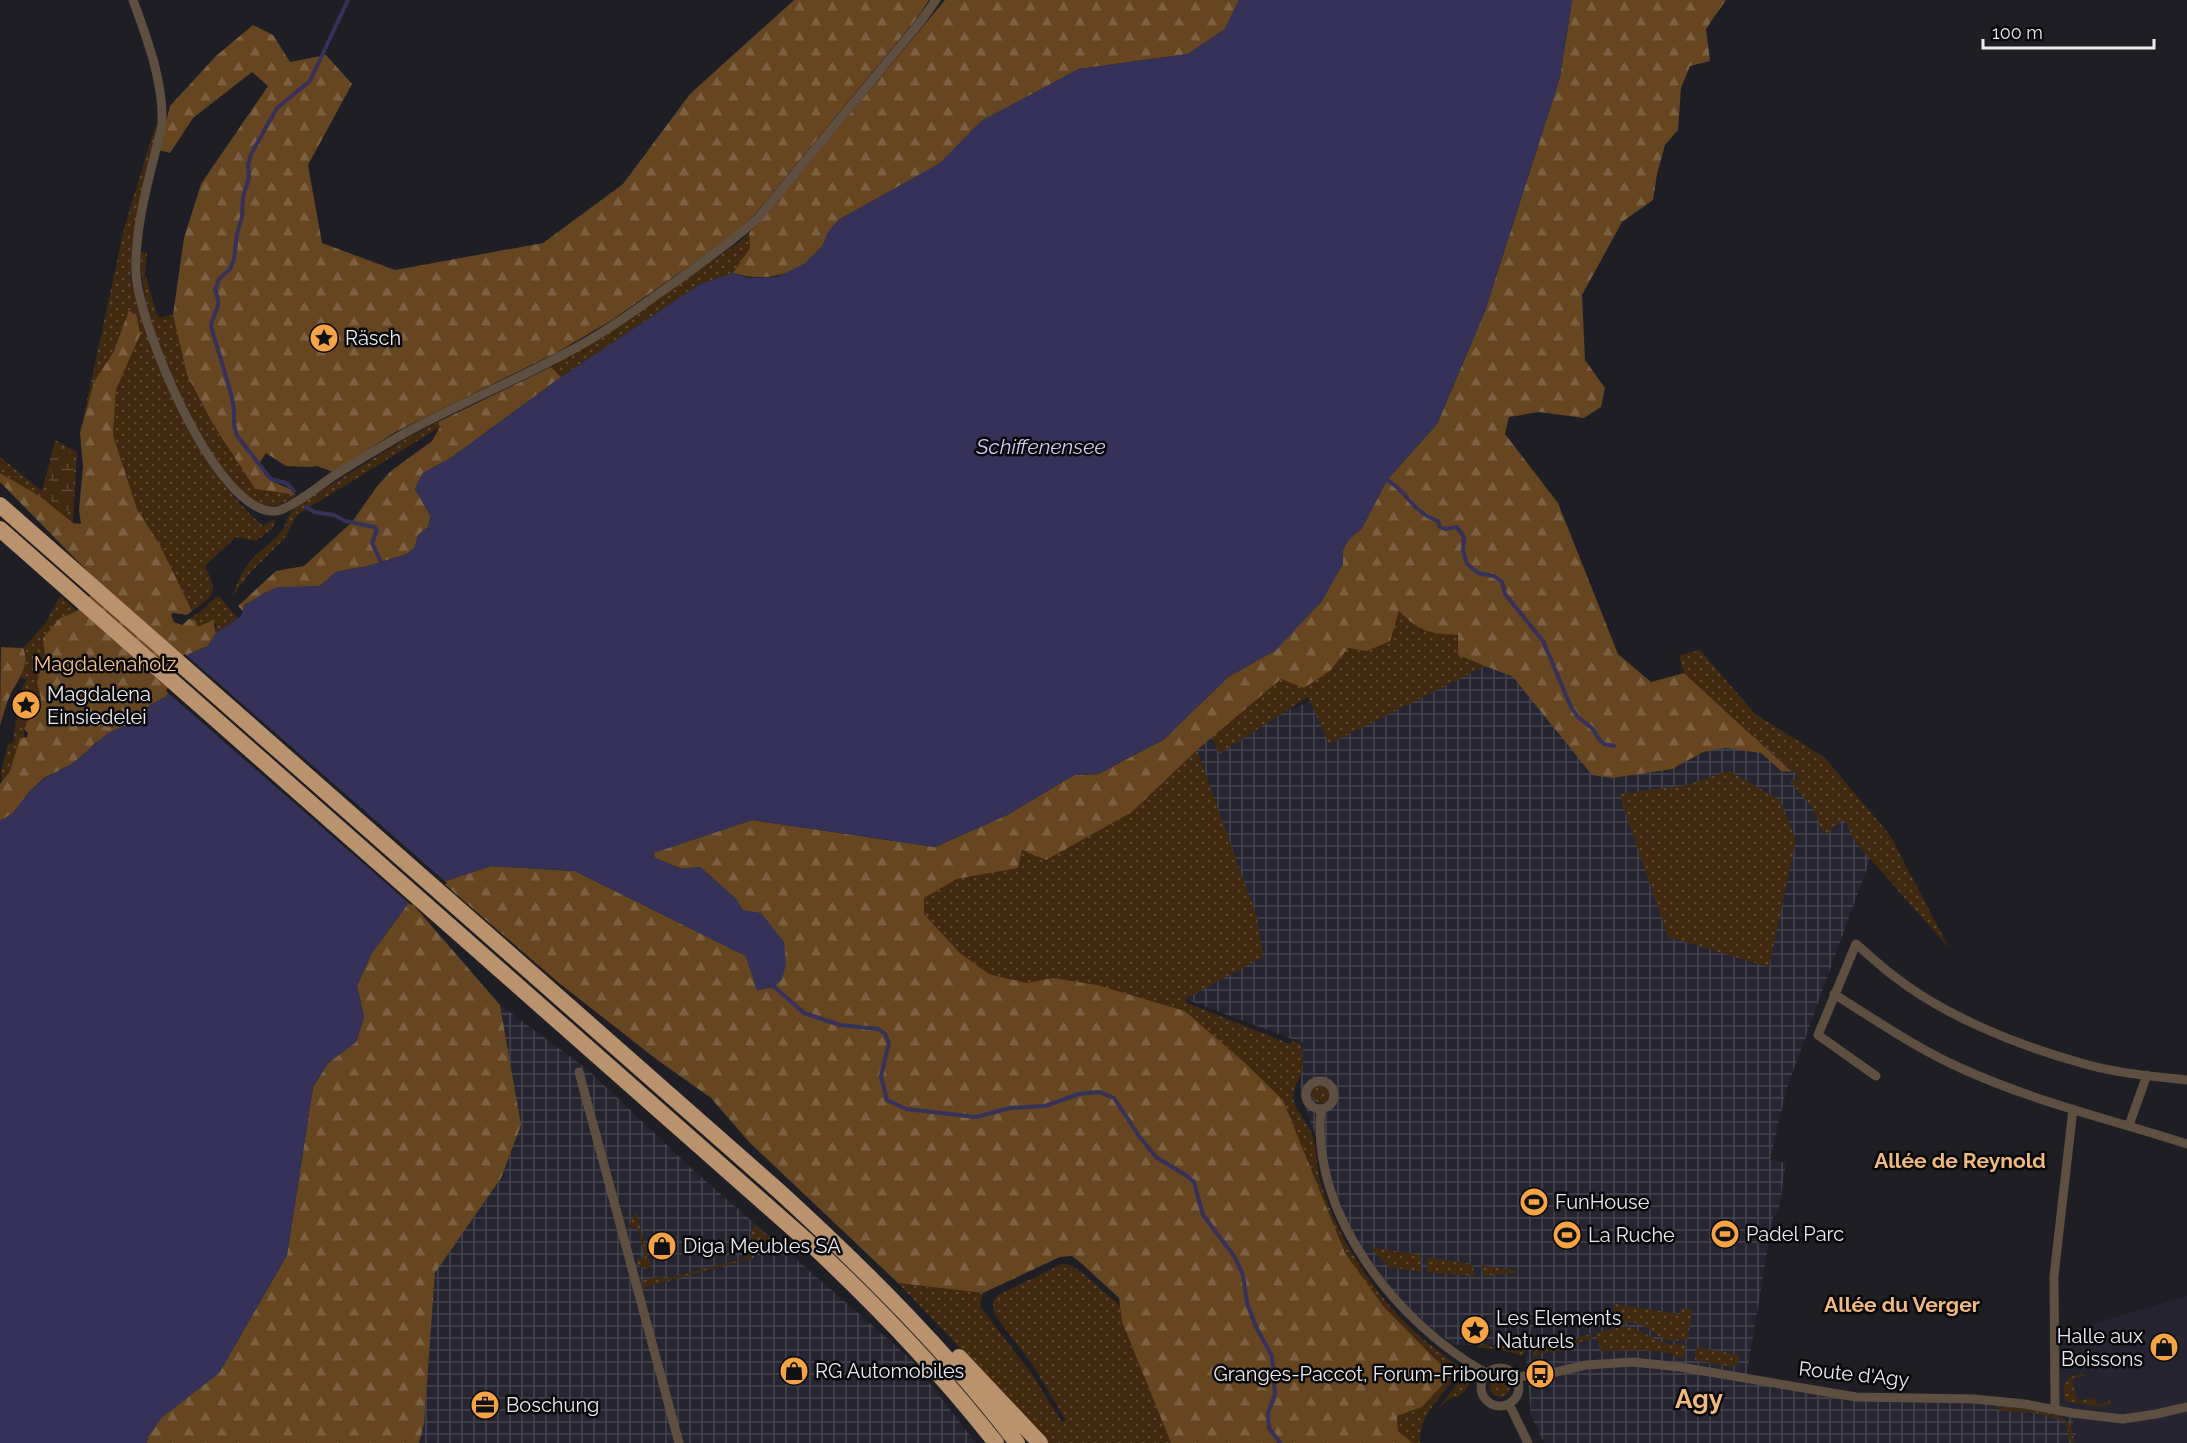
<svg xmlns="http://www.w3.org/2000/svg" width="2187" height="1443" font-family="Raleway,sans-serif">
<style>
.built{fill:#252430}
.industrial{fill:url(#industrial-grid)}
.grass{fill:url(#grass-dots)}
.forest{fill:url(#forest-firs)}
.wetland{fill:url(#wetland-marsh)}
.water{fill:#353159}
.pier{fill:#1e1e24}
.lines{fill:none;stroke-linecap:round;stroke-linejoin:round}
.stream{stroke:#353159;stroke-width:4}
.street{stroke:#5f4f41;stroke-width:9}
.highway{stroke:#b8936d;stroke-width:16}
.labels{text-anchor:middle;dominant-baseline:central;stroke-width:5;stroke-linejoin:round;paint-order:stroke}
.poi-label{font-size:20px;fill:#ececf0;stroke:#08080b;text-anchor:start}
.park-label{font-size:20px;fill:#fbc389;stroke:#08080b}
.street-label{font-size:20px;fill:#ececf0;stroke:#08080b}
.water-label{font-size:21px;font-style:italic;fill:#cdcbf6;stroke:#08080b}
.neighbourhood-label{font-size:21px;font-weight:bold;fill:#f2b97e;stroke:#08080b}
.district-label{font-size:26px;font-weight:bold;fill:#f2b97e;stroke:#08080b}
</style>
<defs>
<pattern id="industrial-grid" width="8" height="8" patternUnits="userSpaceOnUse" patternTransform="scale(1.5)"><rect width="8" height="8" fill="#252430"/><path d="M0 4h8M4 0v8" fill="none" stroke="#45444e"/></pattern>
<pattern id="grass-dots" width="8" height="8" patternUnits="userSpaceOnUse" patternTransform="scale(1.5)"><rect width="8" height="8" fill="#41290f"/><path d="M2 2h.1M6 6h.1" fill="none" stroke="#5d4832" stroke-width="1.8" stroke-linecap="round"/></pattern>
<pattern id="forest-firs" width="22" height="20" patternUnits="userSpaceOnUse" patternTransform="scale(1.5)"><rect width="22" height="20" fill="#664521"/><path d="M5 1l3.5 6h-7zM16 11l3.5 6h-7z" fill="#7c6042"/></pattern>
<pattern id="wetland-marsh" width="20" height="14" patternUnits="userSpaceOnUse" patternTransform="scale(1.5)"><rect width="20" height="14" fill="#41290f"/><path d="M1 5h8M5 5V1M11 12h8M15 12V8" fill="none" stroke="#5d4832"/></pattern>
</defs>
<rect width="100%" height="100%" fill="#1e1e24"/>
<!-- built -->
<path class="built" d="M2187 1296V1443H2078L2073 1423V1417L2052 1408 2054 1335Z"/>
<!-- industrial -->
<path class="industrial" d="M1480 643 1768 739 1875 846 1786 1091 1770 1160 1786 1163 1779 1208 1773 1218 1746 1378 1856 1397 1974 1399 2073 1417V1423L2078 1443H1544L1531 1416 1525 1345H1453L1402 1304 1352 1234 1329 1172 1300 1093 1303 1043 1185 999 1263 956 1192 743Z
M500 1005 587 1069 692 1169 911 1359 976 1443H419L424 1424 435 1273 501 1178 521 1125Z"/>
<!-- grass -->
<path class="grass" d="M158 121 134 258C125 279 135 289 141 310 165 390 199 470 263 526L275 519 273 528 256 541 236 537 205 566C217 592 217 594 192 611L160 545 137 509 113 435 116 391 140 335 129 310 114 351 94 382 80 433 124 229 152 136Z
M749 233 751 248 733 273 700 284 561 377 551 367 614 329 738 243Z
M141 252 147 253 145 274 158 318 173 315 187 375 213 424 255 489 296 495C288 501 281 506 271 506 222 505 165 364 152 324 145 301 140 276 141 252Z
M438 422 440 427 297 515 284 539 248 575 232 597C237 583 244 567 255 556 264 547 276 540 283 529 290 518 285 516 298 505L405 439Z
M55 440 77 452 73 523 41 497 0 473V457L42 491Z
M60 596 77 611 60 618 43 638 45 656 37 682 41 698 37 709 32 713 24 728V737L20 738 15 758 10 771 2 782 1 772 8 744 13 742 17 715 15 713C16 701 21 690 27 679H21L26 654 23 648 45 624Z
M216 597H220L238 618 216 633V624L198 628 195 620 189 619 201 611Z
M1399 611C1421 633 1429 633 1459 635L1458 655 1485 666 1329 744 1308 697 1219 754 1212 737 1281 679 1331 670 1348 648 1367 651Z
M1700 650 1755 714 1824 757 1890 835 1949 948 1856 843 1844 819 1824 835 1813 809 1790 781 1801 779 1684 673 1679 655Z
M1197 750 1257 917 1263 957 1185 999 1187 1003 1290 1044 1293 1041 1301 1044C1302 1053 1304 1062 1302 1071 1300 1080 1293 1086 1293 1097 1294 1110 1309 1123 1313 1137 1317 1150 1316 1164 1319 1177 1335 1236 1378 1302 1424 1340 1436 1350 1449 1359 1461 1368L1459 1373 1457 1371 1449 1380 1451 1383C1437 1401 1419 1418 1420 1443H1413L1398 1431 1397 1416 1422 1407 1446 1381 1444 1368 1384 1307 1345 1253 1283 1100 1245 1063 1185 1011 1053 978 1026 983 989 974 960 953 924 914V897L957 879 1018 868 1022 850 1047 859 1132 812Z
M1729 771 1780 800 1796 840 1769 967 1668 937 1619 794 1687 785Z
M1312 1094a9 9 0 1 1 18 0a9 9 0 1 1-18 0Z
M636 1212 651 1267 645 1269 638 1266 637 1259 645 1257 637 1226 628 1228Z
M755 1225 771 1238 753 1258 642 1288V1284L644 1280 663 1276 664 1279 746 1258V1254L755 1251 750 1232Z
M1370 1247 1421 1255V1272L1388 1267Z
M1427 1257 1472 1264 1475 1276 1427 1272Z
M1062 1264 1070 1265 1080 1271 1120 1306 1122 1323 1171 1443H1046L1041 1433 898 1283 983 1293 980 1306 1031 1373 1062 1422 1066 1420 1032 1364 994 1314 993 1302 998 1295Z
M1481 1265 1522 1272 1484 1276Z
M1614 1304 1680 1314 1681 1308 1693 1310 1687 1339C1660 1347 1657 1329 1635 1323 1627 1321 1619 1323 1611 1324Z
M1625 1326C1647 1330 1663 1351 1687 1343L1683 1358 1675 1357 1672 1353 1643 1350 1601 1351 1595 1333Z
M1591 1334 1593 1338 1568 1346 1569 1350 1539 1353 1538 1357H1533L1534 1351Z
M1485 1344 1492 1347 1500 1345 1510 1349 1518 1347 1526 1350 1522 1356 1506 1351 1477 1347Z
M1696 1347 1740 1355 1738 1363 1733 1367 1695 1360Z
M2082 1374 2085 1376 2072 1379 2078 1401 2094 1397 2097 1405 2110 1401 2111 1404 2098 1407 2066 1401C2059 1388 2066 1375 2082 1374Z
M1464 1375 1470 1383 1466 1390 1457 1398 1455 1396 1445 1402 1437 1410Z
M1490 1387a10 10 0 1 1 20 0a10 10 0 1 1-20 0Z
M1997 1407C2011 1407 2058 1411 2067 1421 2072 1425 2073 1437 2074 1443H2071L2065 1421 2035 1413 1997 1410Z"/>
<!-- forest -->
<path class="forest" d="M794 0H929L918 17 756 213 735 234 612 320 556 353 397 431 333 472 317 466 310 467 286 466 266 453 260 462C266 489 282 479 296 495L255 489 213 424 187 375 173 315 184 238 201 184 268 86 252 72 193 118 170 153 159 150 170 106 216 56 253 25 273 35 290 62 326 55 352 84 308 165 322 243 395 270 543 243 623 184 690 94Z
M945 0H1239L1225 29 1188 54 1079 69 982 121 941 163 840 219C836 223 831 228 828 233 826 237 825 243 822 246 802 276 764 283 733 273L750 248 749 233 761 220Z
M1572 0H1726L1706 29 1710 61 1690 66 1681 88 1678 130 1665 145 1657 174 1653 200 1622 222 1582 295 1585 360 1605 388 1601 407 1584 418 1539 412 1509 417 1505 434 1558 503 1618 654 1651 682 1684 673 1792 772 1781 771 1761 753 1725 748 1703 752 1672 769 1612 778 1592 775 1513 677 1458 655V635C1430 634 1420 632 1399 611L1390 641 1367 651 1348 648 1331 670 1304 688 1281 679 1197 750 1132 812 1046 860 1022 850 1018 868 957 879 924 898V914L960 953 989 974 1026 983 1053 978 1097 985 1185 1011 1245 1063 1283 1100 1345 1253 1384 1307 1444 1368 1446 1381 1422 1407 1397 1416 1398 1431 1413 1443H1171L1122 1322 1119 1298 1081 1263 1072 1256 1060 1257 983 1293 898 1283 750 1143 711 1098 656 1059 559 983 442 882 491 866 575 871 746 956 757 990 773 987 782 979 736 899 700 867 682 869 655 858 653 853 752 820 935 847 1009 814 1074 775 1098 774 1163 740 1228 677 1276 650 1343 564V550L1348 540 1362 528 1387 480 1437 424 1485 311 1560 77Z
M129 310 137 317 140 335 116 390 113 435 137 509 160 545 192 611 187 615 173 613 171 615 174 622 182 625 189 619 195 620 198 627 213 620 216 633 208 646 189 654 167 696 150 705 139 719 95 743 86 753 72 764 44 778 29 792 13 813 0 821V784L10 771 20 738 27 737 28 733 24 729 32 713 37 709 41 699 37 682 45 656 43 638 60 618 77 611 100 584 0 482V473L41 497 73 523 81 524 79 510 83 467 80 433 94 382 114 351Z
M551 367 561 377 451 458 423 473 415 489 431 516 428 527 418 535 415 547 407 554 368 566 336 572 320 586H311L245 604 243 611 238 606 276 571 304 566 352 522 378 485 391 471 432 441 440 427 438 422Z
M1 647 23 648C31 664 18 680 11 693 6 704 3 715 0 726Z
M410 901 500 1005 521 1125 501 1178 435 1273 424 1424 419 1443H147L148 1436 162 1417 219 1373 287 1255 313 1087 328 1063 356 1042 364 1017 357 986 371 954Z"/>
<!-- wetland -->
<path class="wetland" d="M61 447 73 455 74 465 72 507 70 511C38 509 51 471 55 451Z"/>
<!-- water -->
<path class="water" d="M1239 0H1572L1560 77 1485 311 1437 424 1387 480 1362 528 1348 540 1343 550V564L1322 601 1276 650 1228 677 1163 740 1098 774 1074 775 1009 814 935 847 752 820 653 853 655 858 681 869 700 867 736 899 743 910 761 913 784 942 786 964 782 979 773 987 757 990 746 956 575 871 491 866 442 882 410 901 371 954 357 986 364 1017 356 1042 328 1063 313 1087 287 1255 219 1373 162 1417 148 1436 147 1443H0V821L13 813 29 792 45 778 72 764 108 733 139 719 150 705 167 696 175 681 181 661 189 654 208 646 216 633 241 616 245 605 262 594 277 587 320 586 336 572 368 566 407 554 415 547 418 535 428 527 431 517 415 489 423 473 451 458 561 377 700 284 733 273 749 278 778 277 805 263 822 246 829 231 840 219 940 163 981 121 1079 69 1188 54 1225 29Z"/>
<!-- pier -->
<path class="pier" d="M185 654 447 883 411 905 166 691 172 680 173 670 179 659Z"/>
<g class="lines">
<!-- stream -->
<path class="stream" d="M1387 480C1409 492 1410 511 1438 521L1440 527 1445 529 1457 527 1464 537 1463 551 1467 564 1478 573 1494 576 1502 582 1505 594 1543 641 1571 707 1578 717 1593 729 1598 738 1604 744 1614 746
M294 491 286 483 271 479 237 436 234 425V409L231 394 211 326C214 308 223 310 215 290L219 279 230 269 234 259 237 234 242 217 243 197 249 178 248 166 251 154 277 108 310 81 348 0
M306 507 314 512 334 515 345 521 374 527 377 530 372 543 381 562
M770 983 804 1013 840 1025 878 1029 885 1034 889 1043 881 1076 887 1100 906 1109 976 1117 1010 1108 1045 1106 1079 1094 1099 1092 1114 1098 1139 1136 1156 1157 1187 1176 1194 1182 1203 1215 1234 1256 1243 1275 1247 1303 1256 1327 1272 1356 1275 1394 1268 1413 1269 1428 1280 1443"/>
<!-- street -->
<path class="street" d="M133 0C147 38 164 83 162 125 151 172 134 225 136 274 139 324 213 507 271 511 275 512 281 510 285 508 302 500 316 488 332 477 355 462 381 447 405 433 458 404 515 381 568 352 607 332 642 305 678 280 705 260 733 241 758 218L921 21 936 0
M1834 994C1877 1021 1919 1050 1965 1070 2036 1102 2113 1120 2187 1144
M579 1072 679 1443
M1876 1076 1818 1035 1856 944C1869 955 1881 967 1895 977 1945 1016 2017 1045 2078 1062 2113 1073 2151 1076 2187 1080
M1306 1095a14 14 0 1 1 28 0a14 14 0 1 1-28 0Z
M1321 1109C1310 1215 1398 1324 1486 1373
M2129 1125 2147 1075
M1481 1387a19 19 0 1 1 38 0a19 19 0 1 1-38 0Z
M1517 1377 1556 1372 1586 1365 1633 1362 1680 1367 1856 1397 1974 1399 2025 1404 2072 1413 2123 1419 2156 1414 2187 1407
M1509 1404 1528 1443
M2055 1409 2054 1276 2073 1109"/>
<!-- highway -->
<path class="highway" d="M0 505 780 1192C865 1270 947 1351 1017 1443
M0 529 815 1248C880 1309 941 1373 996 1443
M959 1357 1040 1443"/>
</g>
<!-- icons -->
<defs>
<g id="sight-disc" transform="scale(1.5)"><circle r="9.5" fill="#f5a345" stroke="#08080b"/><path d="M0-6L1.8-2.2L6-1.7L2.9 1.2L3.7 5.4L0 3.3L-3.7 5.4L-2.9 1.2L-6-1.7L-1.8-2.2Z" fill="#111"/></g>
<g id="stadium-disc" transform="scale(1.5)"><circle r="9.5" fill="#f5a345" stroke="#08080b"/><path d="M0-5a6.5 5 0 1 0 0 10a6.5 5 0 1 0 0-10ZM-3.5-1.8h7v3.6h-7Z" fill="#111"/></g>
<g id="shop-disc" transform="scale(1.5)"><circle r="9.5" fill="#f5a345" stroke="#08080b"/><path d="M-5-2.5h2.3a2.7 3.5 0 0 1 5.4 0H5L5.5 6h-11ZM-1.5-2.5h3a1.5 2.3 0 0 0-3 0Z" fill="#111"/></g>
<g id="bus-disc" transform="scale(1.5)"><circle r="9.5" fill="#f5a345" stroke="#08080b"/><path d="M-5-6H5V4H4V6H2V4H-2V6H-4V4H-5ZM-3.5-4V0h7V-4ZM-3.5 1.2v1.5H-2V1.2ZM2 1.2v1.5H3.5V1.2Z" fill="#111"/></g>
<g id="office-disc" transform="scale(1.5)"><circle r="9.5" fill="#f5a345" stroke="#08080b"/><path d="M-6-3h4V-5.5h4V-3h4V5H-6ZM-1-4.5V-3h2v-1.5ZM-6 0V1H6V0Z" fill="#111"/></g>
</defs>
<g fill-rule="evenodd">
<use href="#sight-disc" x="324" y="338"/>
<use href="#sight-disc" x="26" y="705"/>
<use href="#stadium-disc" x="1534" y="1202"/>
<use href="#stadium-disc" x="1725" y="1234"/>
<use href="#stadium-disc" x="1567" y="1235"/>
<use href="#shop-disc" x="662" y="1246"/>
<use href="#sight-disc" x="1475" y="1330"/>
<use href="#shop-disc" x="2164" y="1347"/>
<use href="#shop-disc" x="794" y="1371"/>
<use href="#bus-disc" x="1540" y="1374"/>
<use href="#office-disc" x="485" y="1405"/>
</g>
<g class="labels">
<!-- poi labels -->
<g class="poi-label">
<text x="345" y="338">Räsch</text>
<text x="47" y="694">Magdalena<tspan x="47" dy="23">Einsiedelei</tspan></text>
<text x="1555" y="1202">FunHouse</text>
<text x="1746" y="1234">Padel Parc</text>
<text x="1588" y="1235">La Ruche</text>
<text x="683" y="1246">Diga Meubles SA</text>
<text x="1496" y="1318">Les Elements<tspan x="1496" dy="23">Naturels</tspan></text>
<text x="2143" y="1336" text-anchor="end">Halle aux<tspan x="2143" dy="23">Boissons</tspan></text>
<text x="815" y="1371">RG Automobiles</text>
<text x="1519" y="1374" text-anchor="end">Granges-Paccot, Forum-Fribourg</text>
<text x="506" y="1405">Boschung</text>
</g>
<!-- park labels -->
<g class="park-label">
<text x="105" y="664">Magdalenaholz</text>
</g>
<!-- street labels -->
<g class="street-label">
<text transform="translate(1854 1374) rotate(6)">Route d'Agy</text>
</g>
<!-- water labels -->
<g class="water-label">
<text x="1041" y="446">Schiffenensee</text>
</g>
<!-- neighbourhood labels -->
<g class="neighbourhood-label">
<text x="1960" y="1160">Allée de Reynold</text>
<text x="1902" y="1304">Allée du Verger</text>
</g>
<!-- district labels -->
<g class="district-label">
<text x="1699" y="1399">Agy</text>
</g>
</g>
<!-- scale -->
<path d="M1983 39v9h171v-9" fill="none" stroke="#ececf0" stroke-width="3"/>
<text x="1992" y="39" font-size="18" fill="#ececf0" stroke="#08080b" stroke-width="4.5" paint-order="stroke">100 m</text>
</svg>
